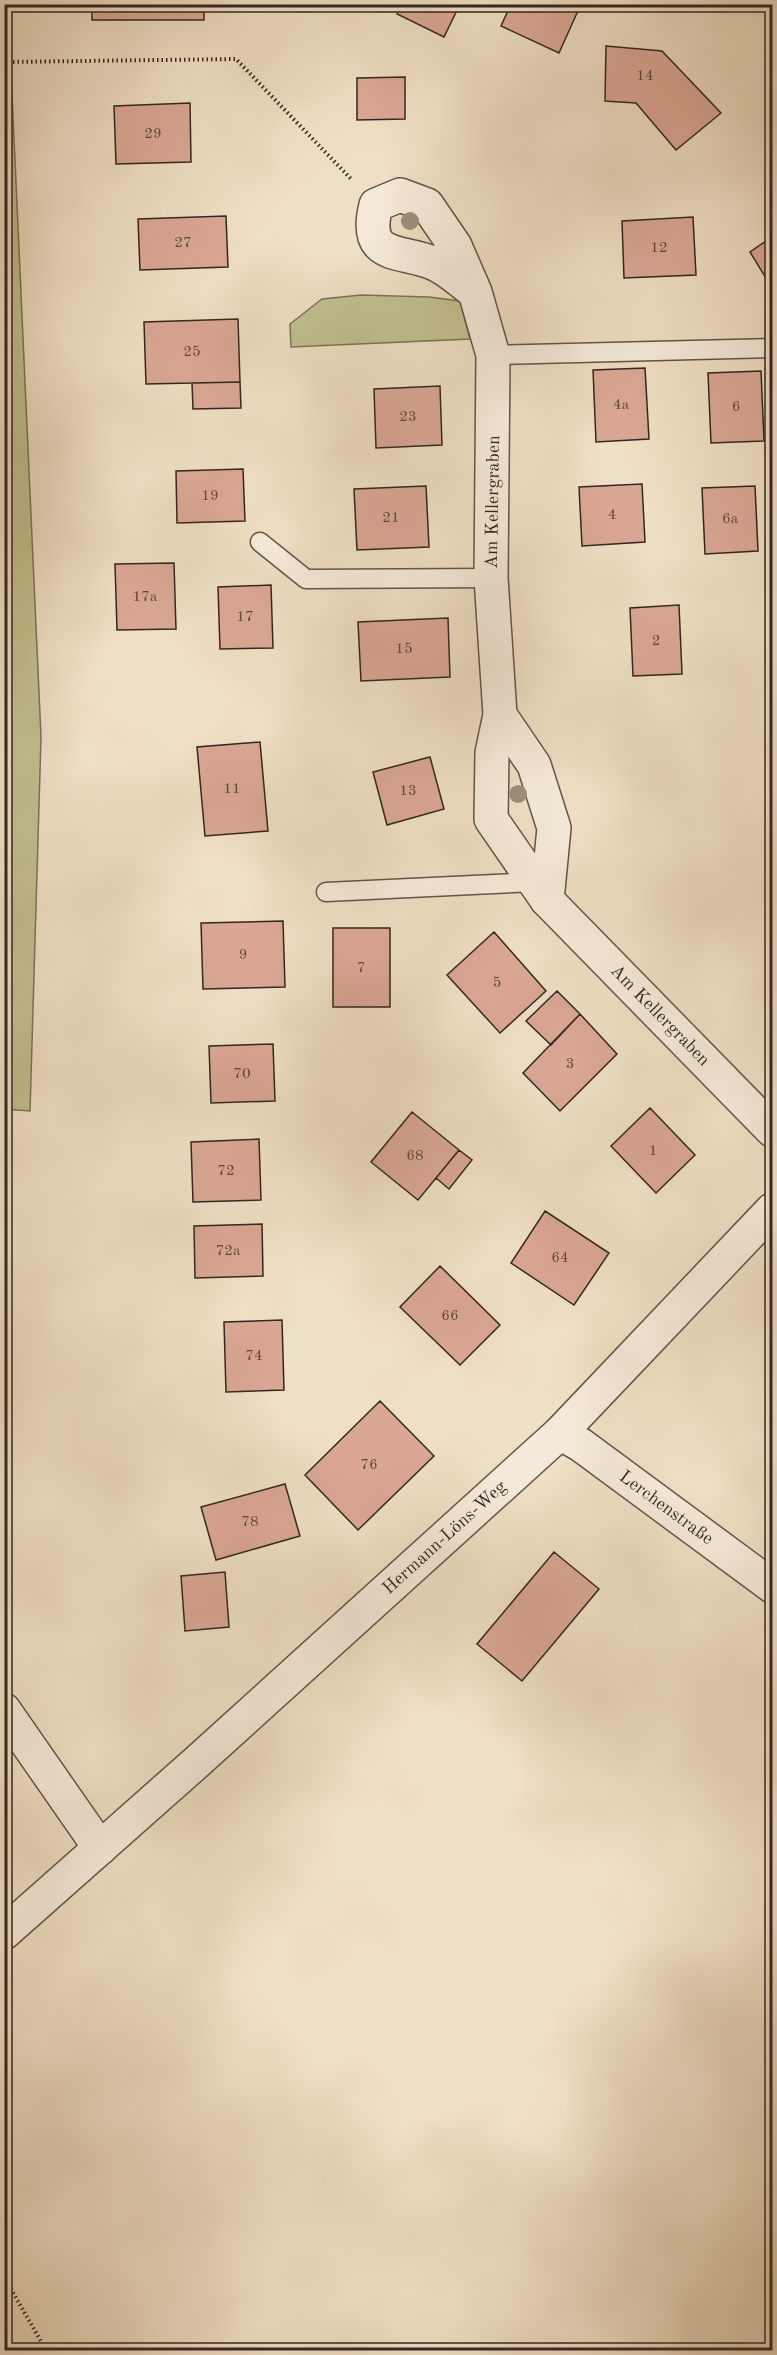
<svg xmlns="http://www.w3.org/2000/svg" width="777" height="2355" font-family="'Old Standard TT',serif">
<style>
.green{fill:#c1bf8f;stroke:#7a7358;stroke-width:1.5}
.building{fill:#daa794;stroke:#332721;stroke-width:1.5}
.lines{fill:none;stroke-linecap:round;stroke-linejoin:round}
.service-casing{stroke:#62554a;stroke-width:21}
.minor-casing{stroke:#62554a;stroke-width:36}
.path{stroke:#332721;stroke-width:4;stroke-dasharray:1.5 3;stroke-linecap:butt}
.service{stroke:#f5ead9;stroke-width:18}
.minor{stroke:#f5ead9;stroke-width:33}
.tree{fill:#9b8f79}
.labels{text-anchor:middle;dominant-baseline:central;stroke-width:6;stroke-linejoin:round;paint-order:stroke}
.number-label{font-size:15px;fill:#5d473e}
.street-label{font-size:18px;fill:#332721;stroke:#f5ead9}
</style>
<rect width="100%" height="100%" fill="#efdfc4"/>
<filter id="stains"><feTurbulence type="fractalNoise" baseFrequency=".00333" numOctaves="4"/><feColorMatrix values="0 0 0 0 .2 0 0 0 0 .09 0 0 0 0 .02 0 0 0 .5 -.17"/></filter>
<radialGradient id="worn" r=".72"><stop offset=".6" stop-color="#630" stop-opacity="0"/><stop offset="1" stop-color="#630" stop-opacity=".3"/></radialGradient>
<!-- green -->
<path class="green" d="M4 5H8L41 737 30 1111 4 1109Z
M361 295 429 297 460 301 470 339 291 347 290 324 322 299Z"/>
<!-- building -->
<path class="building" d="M92 4H204V20H92Z
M402 4H460L444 37 397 14Z
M511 4H581L559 53 501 26Z
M606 46 662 51 721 113 676 150 636 103 605 101Z
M405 77V119L357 120V78Z
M190 103 191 162 116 164 114 106Z
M226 216 228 267 140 270 138 219Z
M693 217 696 275 624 278 622 221Z
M772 237V288L750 252Z
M238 319 240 382 146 384 144 322Z
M645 368 649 439 596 442 593 370Z
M761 371 764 441 711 443 708 373Z
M240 382 241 408 193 409 192 383Z
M440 386 442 445 376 448 374 389Z
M243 469 245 521 177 523 176 471Z
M642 484 645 542 582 546 579 487Z
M426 486 429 547 357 550 354 489Z
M755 486 758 551 705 554 702 488Z
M174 563 176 629 117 630 115 564Z
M271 585 273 648 220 649 218 587Z
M679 605 682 674 633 676 630 608Z
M448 618 450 677 361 681 358 622Z
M260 742 268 831 205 836 197 747Z
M430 757 444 809 387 825 373 772Z
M283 921 285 987 203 989 201 923Z
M333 928H390V1007H333Z
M494 932 546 991 500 1033 447 975Z
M557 991 580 1014 551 1045 526 1021Z
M580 1014 617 1054 560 1111 523 1073Z
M273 1044 275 1101 211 1103 209 1046Z
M650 1108 695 1155 656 1193 611 1146Z
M412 1112 459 1150 418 1200 371 1162Z
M259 1139 261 1200 193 1202 191 1142Z
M459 1150 472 1160 449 1189 436 1178Z
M545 1211 609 1253 574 1305 511 1263Z
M262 1224 263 1276 195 1278 194 1226Z
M440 1266 500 1325 460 1365 400 1307Z
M282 1320 284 1390 226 1392 224 1322Z
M380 1401 434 1456 358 1530 305 1475Z
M285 1484 300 1536 216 1560 201 1507Z
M554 1552 599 1589 522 1681 477 1644Z
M225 1572 229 1627 185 1631 181 1576Z"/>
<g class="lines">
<!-- service casing -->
<g class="service-casing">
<path id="service" d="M493 355 772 348
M260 542 306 579 491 578
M326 892 534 882"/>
</g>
<!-- minor casing -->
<g class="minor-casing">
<g id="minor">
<path id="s1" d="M475 292C462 283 448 269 433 263 400 249 362 261 376 205L400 195 427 205 455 246 475 292 493 355 491 578 500 715 492 753 491 819 547 900 772 1130"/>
<path d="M500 715 534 765 554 828 547 900"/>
<path id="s2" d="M560 1433 581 1445 772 1586"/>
<path d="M4 1710 100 1848"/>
<path id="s3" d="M4 1933 198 1761 560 1433 772 1210"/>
</g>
</g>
<!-- path -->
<path class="path" d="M4 62 236 59 351 179
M4 2277 46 2350"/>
<!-- service -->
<use href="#service" class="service"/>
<!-- minor -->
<use href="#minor" class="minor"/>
</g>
<!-- trees -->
<g class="tree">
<circle cx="410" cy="221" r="9"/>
<circle cx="518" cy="794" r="9"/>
</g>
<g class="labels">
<!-- number labels -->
<g class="number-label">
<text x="645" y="76">14</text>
<text x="153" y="134">29</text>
<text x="183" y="243">27</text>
<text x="659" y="248">12</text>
<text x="192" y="352">25</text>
<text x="621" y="405">4a</text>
<text x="736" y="407">6</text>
<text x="408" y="417">23</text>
<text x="210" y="496">19</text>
<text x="612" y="515">4</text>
<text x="391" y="518">21</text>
<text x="730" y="519">6a</text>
<text x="145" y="597">17a</text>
<text x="245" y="617">17</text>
<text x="656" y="641">2</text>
<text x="404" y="649">15</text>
<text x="232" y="789">11</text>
<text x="408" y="791">13</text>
<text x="243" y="955">9</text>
<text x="361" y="968">7</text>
<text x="497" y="983">5</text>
<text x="570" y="1064">3</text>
<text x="242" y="1074">70</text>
<text x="653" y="1151">1</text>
<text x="415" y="1156">68</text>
<text x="226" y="1171">72</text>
<text x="228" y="1251">72a</text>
<text x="560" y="1258">64</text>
<text x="450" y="1316">66</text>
<text x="254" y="1356">74</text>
<text x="369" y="1465">76</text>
<text x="250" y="1522">78</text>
</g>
<!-- street labels -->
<g class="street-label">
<text transform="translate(493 502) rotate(-89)">Am Kellergraben</text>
<text stroke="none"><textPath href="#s1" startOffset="1095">Am Kellergraben</textPath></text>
<text stroke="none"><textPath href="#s2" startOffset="130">Lerchenstraße</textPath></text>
<text stroke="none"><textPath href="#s3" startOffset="592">Hermann-Löns-Weg</textPath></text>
</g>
</g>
<!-- margin -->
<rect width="777" height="2355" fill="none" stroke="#efdfc4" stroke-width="24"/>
<rect x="6" y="6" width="765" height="2343" fill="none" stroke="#332721" stroke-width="3"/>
<rect x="12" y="12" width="753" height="2331" fill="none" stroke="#332721" stroke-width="1.5"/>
<rect width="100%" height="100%" filter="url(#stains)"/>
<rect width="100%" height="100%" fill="url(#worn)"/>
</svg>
